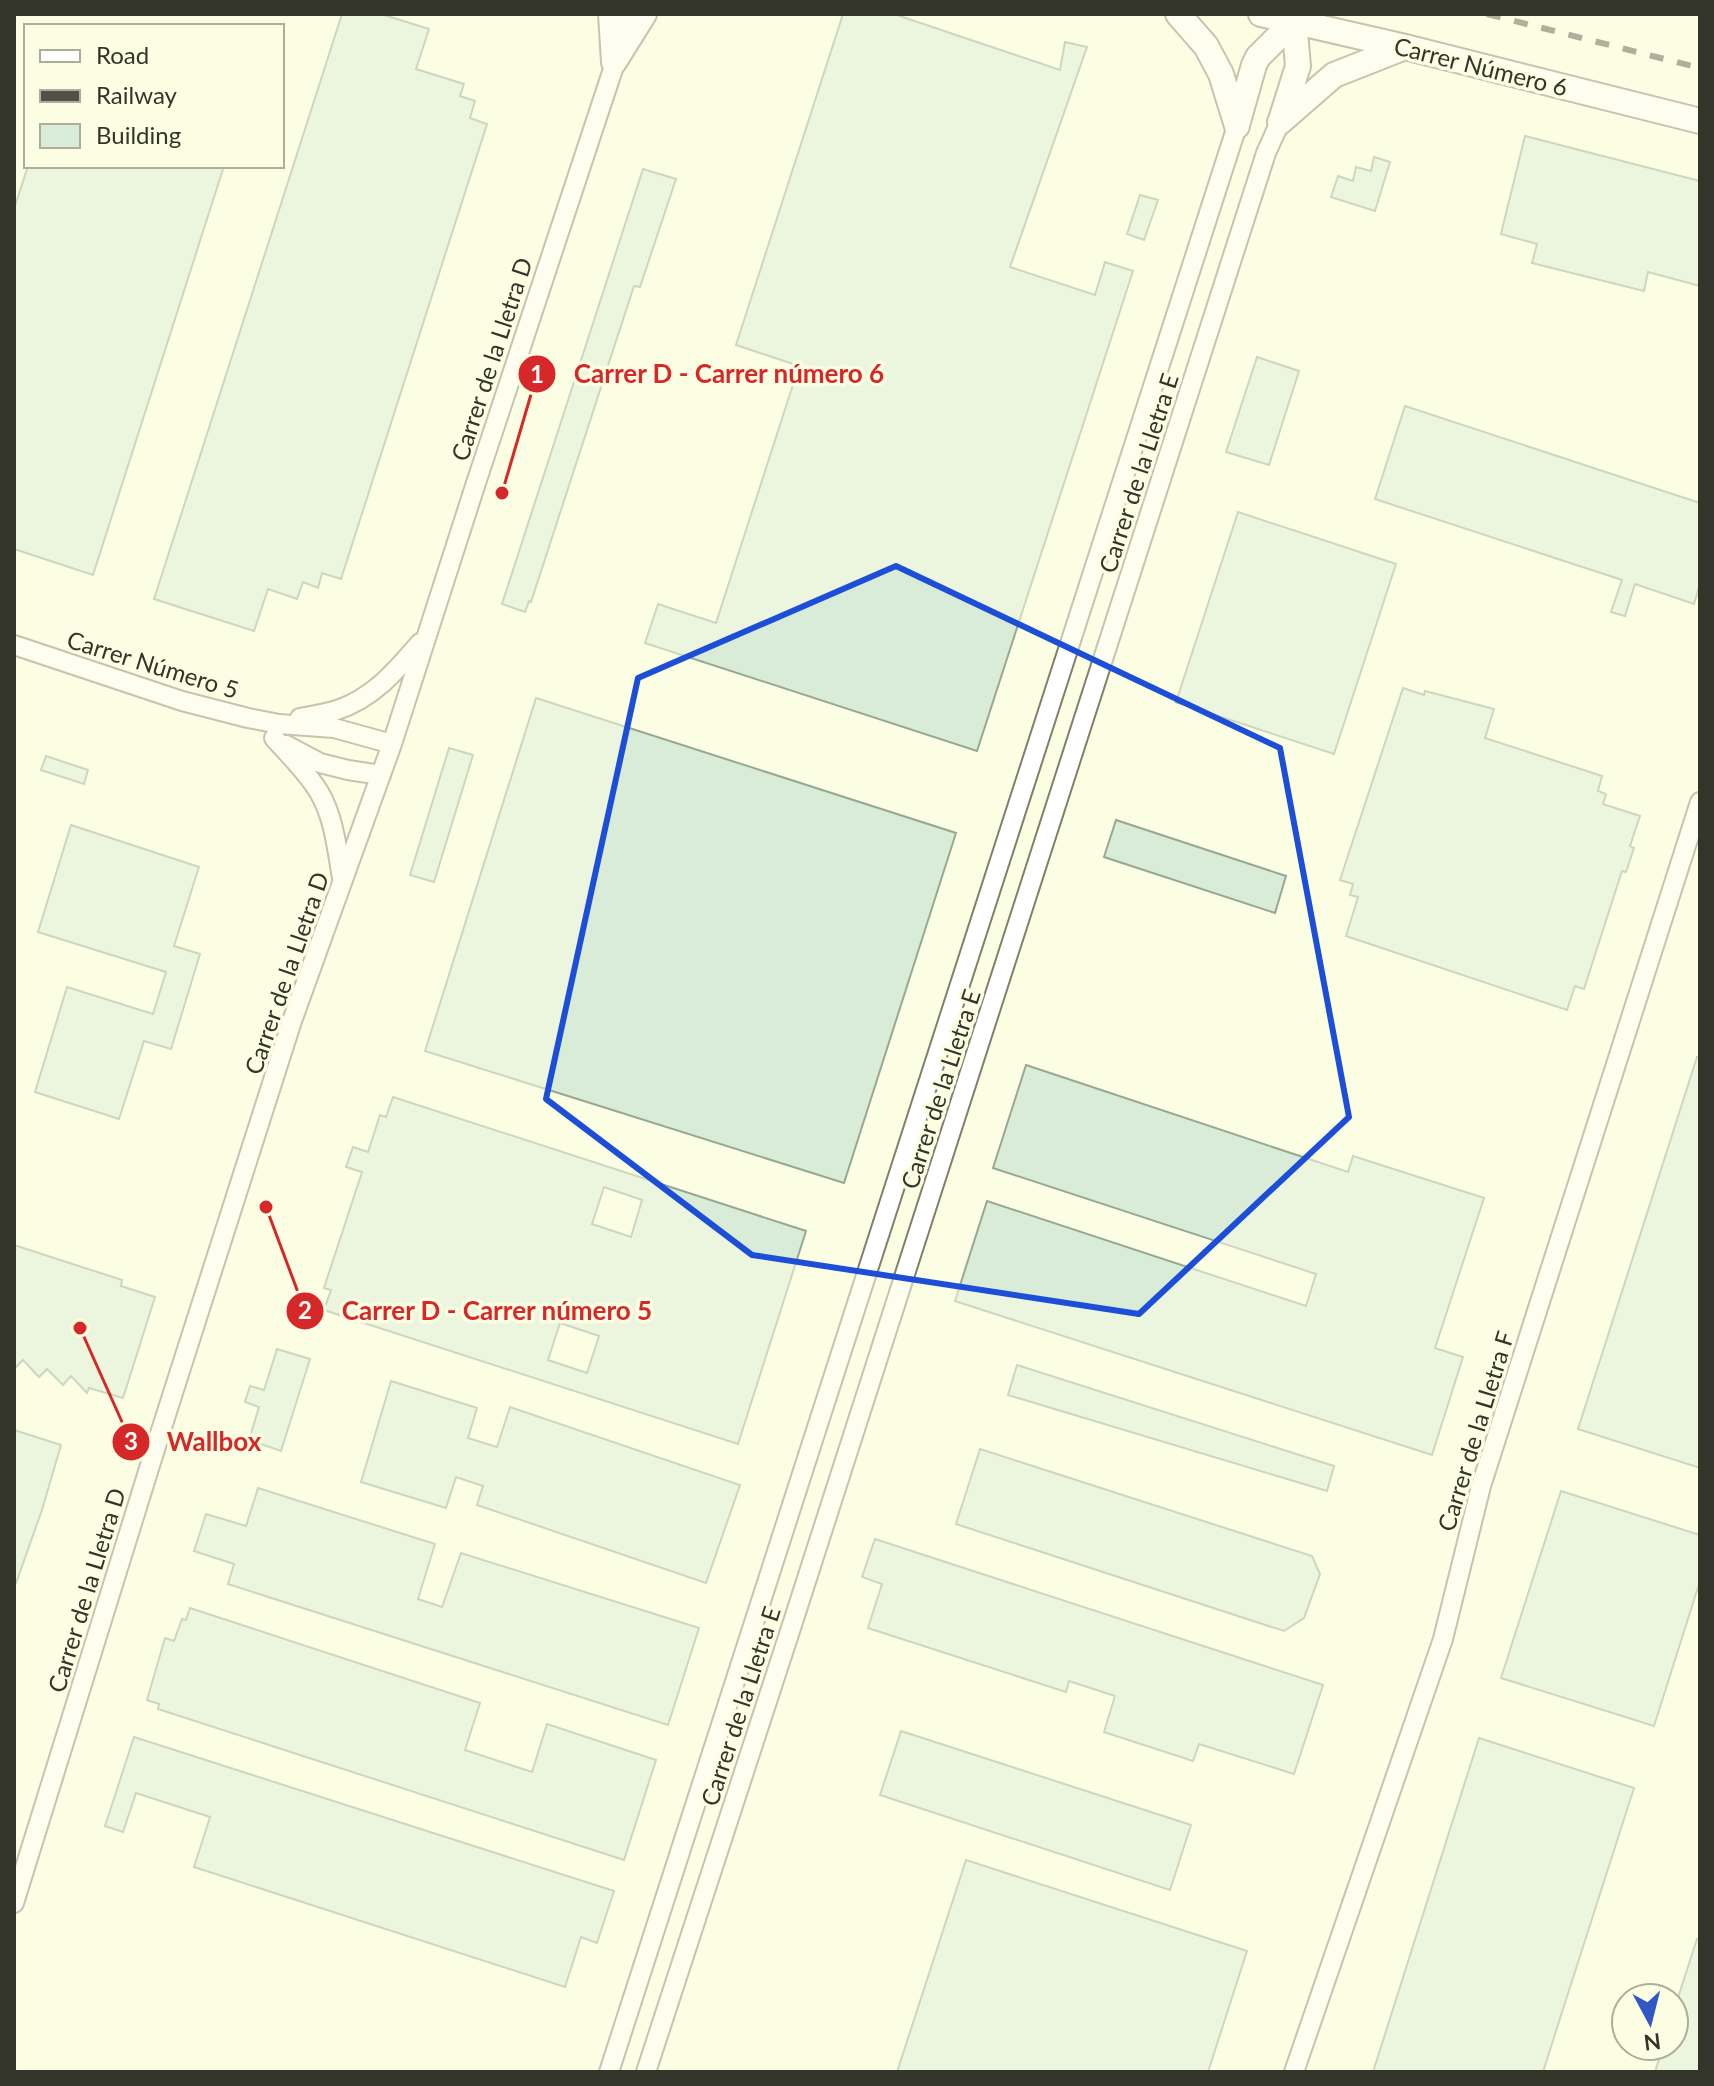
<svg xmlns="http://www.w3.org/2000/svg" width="1714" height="2086" font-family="Lato,sans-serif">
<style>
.building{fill:#d9ecd7;stroke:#96a894;stroke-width:2;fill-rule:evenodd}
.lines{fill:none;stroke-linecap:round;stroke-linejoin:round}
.street-casing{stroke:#7f8169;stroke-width:22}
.secondary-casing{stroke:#7f8169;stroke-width:28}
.street{stroke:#fff;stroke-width:18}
.secondary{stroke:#fff;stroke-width:24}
.rail{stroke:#515245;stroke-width:6;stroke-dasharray:14 14;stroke-linecap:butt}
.marked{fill:none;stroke:#1d4ed8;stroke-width:6;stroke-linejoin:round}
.labels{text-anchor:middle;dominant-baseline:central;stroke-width:7;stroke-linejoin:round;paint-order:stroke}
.street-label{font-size:24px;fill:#34352a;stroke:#fcfee3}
.leader{fill:none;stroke:#d62828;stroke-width:3}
.callout-dot{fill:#d62828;stroke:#fcfee3;stroke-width:3}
.mark-label{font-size:24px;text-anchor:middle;font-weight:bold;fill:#fff}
.callout-label{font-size:26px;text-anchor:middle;font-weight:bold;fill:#d62828;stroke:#fcfee3;stroke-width:7;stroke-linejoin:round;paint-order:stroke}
</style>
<rect width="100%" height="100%" fill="#fcfee3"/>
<!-- building -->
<path class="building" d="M342 14H381L429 29 416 69 464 84 460 96 475 101 470 118 487 124 341 579 322 573 318 588 303 582 297 599 268 589 254 631 154 599Z
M843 14H894L1060 70 1065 42 1087 47 1010 267 1095 295 1105 262 1133 271 977 751 645 643 658 604 716 623 799 366 736 345Z
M1525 136 1700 181V286L1648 272 1644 291 1532 263 1537 244 1501 234Z
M1374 157 1390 162 1375 211 1331 197 1338 176 1353 181 1356 167 1371 171Z
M28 166H224L93 575 14 549V209Z
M643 169 676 179 640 287 634 286 531 602 529 601 525 612 502 604Z
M1140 195 1158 200 1144 240 1127 234Z
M1257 357 1299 371 1269 465 1226 452Z
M1405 406 1700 503V584L1694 604 1635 584 1625 616 1611 612 1622 580 1375 499Z
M1238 512 1396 564 1334 754 1176 702Z
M1403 688 1424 695 1425 691 1494 709 1485 738 1602 776 1598 791 1606 794 1603 804 1640 816 1630 846 1634 848 1626 872 1622 871 1584 989 1575 986 1567 1010 1346 936 1358 897 1350 895 1353 884 1340 880Z
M536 698 956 833 844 1183 425 1051Z
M449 748 473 755 434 882 410 875Z
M46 756 88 770 84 784 41 770Z
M1116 820 1286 876 1275 913 1104 857Z
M71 825 199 867 174 946 200 954 171 1049 144 1041 119 1119 35 1092 67 987 153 1014 166 972 38 932Z
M1697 1057 1700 1058V1468L1578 1429Z
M1026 1065 1348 1172 1353 1156 1484 1198 1435 1348 1463 1357 1432 1455 955 1301 987 1201 1306 1306 1316 1274 993 1168Z
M393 1097 806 1231 738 1444 324 1310 331 1290 324 1288 362 1172 346 1167 353 1147 368 1152 380 1115 386 1117ZM604 1187 642 1200 631 1237 592 1224ZM560 1323 599 1336 587 1373 548 1360Z
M14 1245 122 1280 121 1286 155 1297 123 1398 89 1388 87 1393 71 1376 63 1385 47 1369 39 1377 23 1360 14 1369Z
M277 1349 310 1359 281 1451 249 1440 259 1407 245 1402 250 1386 264 1390Z
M1017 1365 1334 1466 1327 1491 1008 1395Z
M391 1381 477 1408 468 1438 497 1447 510 1407 740 1485 706 1583 477 1505 483 1486 456 1477 446 1508 361 1482Z
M14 1430 61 1445 42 1510 16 1583 14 1582Z
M980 1449 1312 1556 1320 1574 1304 1618 1284 1631 956 1524Z
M258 1488 435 1544 418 1599 442 1607 461 1553 699 1628 668 1725 228 1584 234 1564 194 1551 206 1514 246 1526Z
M1561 1491 1700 1535V1581L1654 1726 1501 1678Z
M875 1539 1323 1685 1294 1774 1199 1744 1193 1761 1104 1732 1115 1696 1069 1681 1066 1692 868 1628 882 1584 862 1577Z
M190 1608 480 1703 465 1750 532 1772 547 1724 656 1760 624 1860 158 1709 159 1704 147 1700 165 1638 174 1641 182 1619 186 1620Z
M901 1731 1191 1825 1170 1890 880 1795Z
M134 1737 614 1891 597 1943 581 1937 565 1987 194 1867 210 1817 136 1793 123 1832 105 1826Z
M1479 1738 1634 1788 1564 2006 1543 2072H1373Z
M966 1860 1247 1951 1208 2072H897Z
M1697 1939 1700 1940V2072H1655L1663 2046H1674V2010Z"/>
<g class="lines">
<!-- street casing -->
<g class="street-casing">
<path id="street" d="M618 44 626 14
M14 645 182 701 248 718 279 724 334 728 392 744
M300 718C312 715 325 714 337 710 373 698 396 671 420 643
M274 738C290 756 307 772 319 792 334 817 337 849 342 878
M286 745 320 763 348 770 381 775
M14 1903 156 1446 292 1021 392 744 475 486 619 51
M609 2072 1237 126
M646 2072 791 1628 1266 153 1280 122
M1294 2072 1443 1639 1481 1486 1700 802"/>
</g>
<!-- secondary casing -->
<g class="secondary-casing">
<path id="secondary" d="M611 14 614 62
M1178 14 1206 46 1221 74 1237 126
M1261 14 1405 47 1700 121
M614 62 644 14
M1281 120 1298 66 1294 21
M1280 122 1334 75 1405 47
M1237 125 1254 65 1258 57 1294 21"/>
</g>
<!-- street -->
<use href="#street" class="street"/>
<!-- secondary -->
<use href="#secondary" class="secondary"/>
<!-- rail -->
<path class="rail" d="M1487 14 1700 68"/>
</g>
<!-- marked area -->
<path d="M0 0H1714V2086H0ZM896 566 1280 748 1349 1117 1139 1314 752 1255 546 1099 638 678Z" fill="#fcfee3" fill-opacity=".55" fill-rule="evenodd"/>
<path class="marked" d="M896 566 1280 748 1349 1117 1139 1314 752 1255 546 1099 638 678Z"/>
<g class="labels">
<!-- street labels -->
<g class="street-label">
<text transform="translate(1481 66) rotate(14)">Carrer Número 6</text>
<text transform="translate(491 359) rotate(-72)">Carrer de la Lletra D</text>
<text transform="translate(1138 473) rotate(-72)">Carrer de la Lletra E</text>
<text transform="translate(153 664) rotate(17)">Carrer Número 5</text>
<text transform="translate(286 973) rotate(-71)">Carrer de la Lletra D</text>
<text transform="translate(940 1089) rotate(-72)">Carrer de la Lletra E</text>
<text transform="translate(1475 1431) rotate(-73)">Carrer de la Lletra F</text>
<text transform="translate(86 1590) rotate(-73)">Carrer de la Lletra D</text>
<text transform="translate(740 1706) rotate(-72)">Carrer de la Lletra E</text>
</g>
</g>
<!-- callouts -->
<path class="leader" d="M502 493L537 374M266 1207L305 1311M80 1328L131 1442"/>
<g class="callout-dot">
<circle cx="502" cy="493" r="8"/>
<circle cx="266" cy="1207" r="8"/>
<circle cx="80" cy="1328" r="8"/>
<circle cx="537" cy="374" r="20"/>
<circle cx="305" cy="1311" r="20"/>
<circle cx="131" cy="1442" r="20"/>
</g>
<g class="mark-label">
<text x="537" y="383">1</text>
<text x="305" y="1319">2</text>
<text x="131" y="1450">3</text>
</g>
<g class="callout-label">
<text x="729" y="383">Carrer D - Carrer número 6</text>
<text x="497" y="1320">Carrer D - Carrer número 5</text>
<text x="214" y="1451">Wallbox</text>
</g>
<!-- border -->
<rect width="1714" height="2086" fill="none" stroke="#34352a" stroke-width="32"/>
<!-- legend -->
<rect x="24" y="24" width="260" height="144" fill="#fcfee3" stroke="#acae99" stroke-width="2"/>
<rect x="40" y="50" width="40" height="12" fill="#ffffff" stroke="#acae99" stroke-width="2"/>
<text x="96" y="64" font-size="24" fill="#34352a">Road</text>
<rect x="40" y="90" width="40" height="12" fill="#515245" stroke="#acae99" stroke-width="2"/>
<text x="96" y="104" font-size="24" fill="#34352a">Railway</text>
<rect x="40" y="124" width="40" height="24" fill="#d9ecd7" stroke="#acae99" stroke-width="2"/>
<text x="96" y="144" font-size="24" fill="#34352a">Building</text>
<!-- north arrow -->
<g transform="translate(1650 2022) rotate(173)"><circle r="38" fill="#fcfee3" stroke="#acae99" stroke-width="2"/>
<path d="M0-6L14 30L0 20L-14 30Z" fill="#3256c6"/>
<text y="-12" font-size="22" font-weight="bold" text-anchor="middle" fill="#34352a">N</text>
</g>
</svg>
